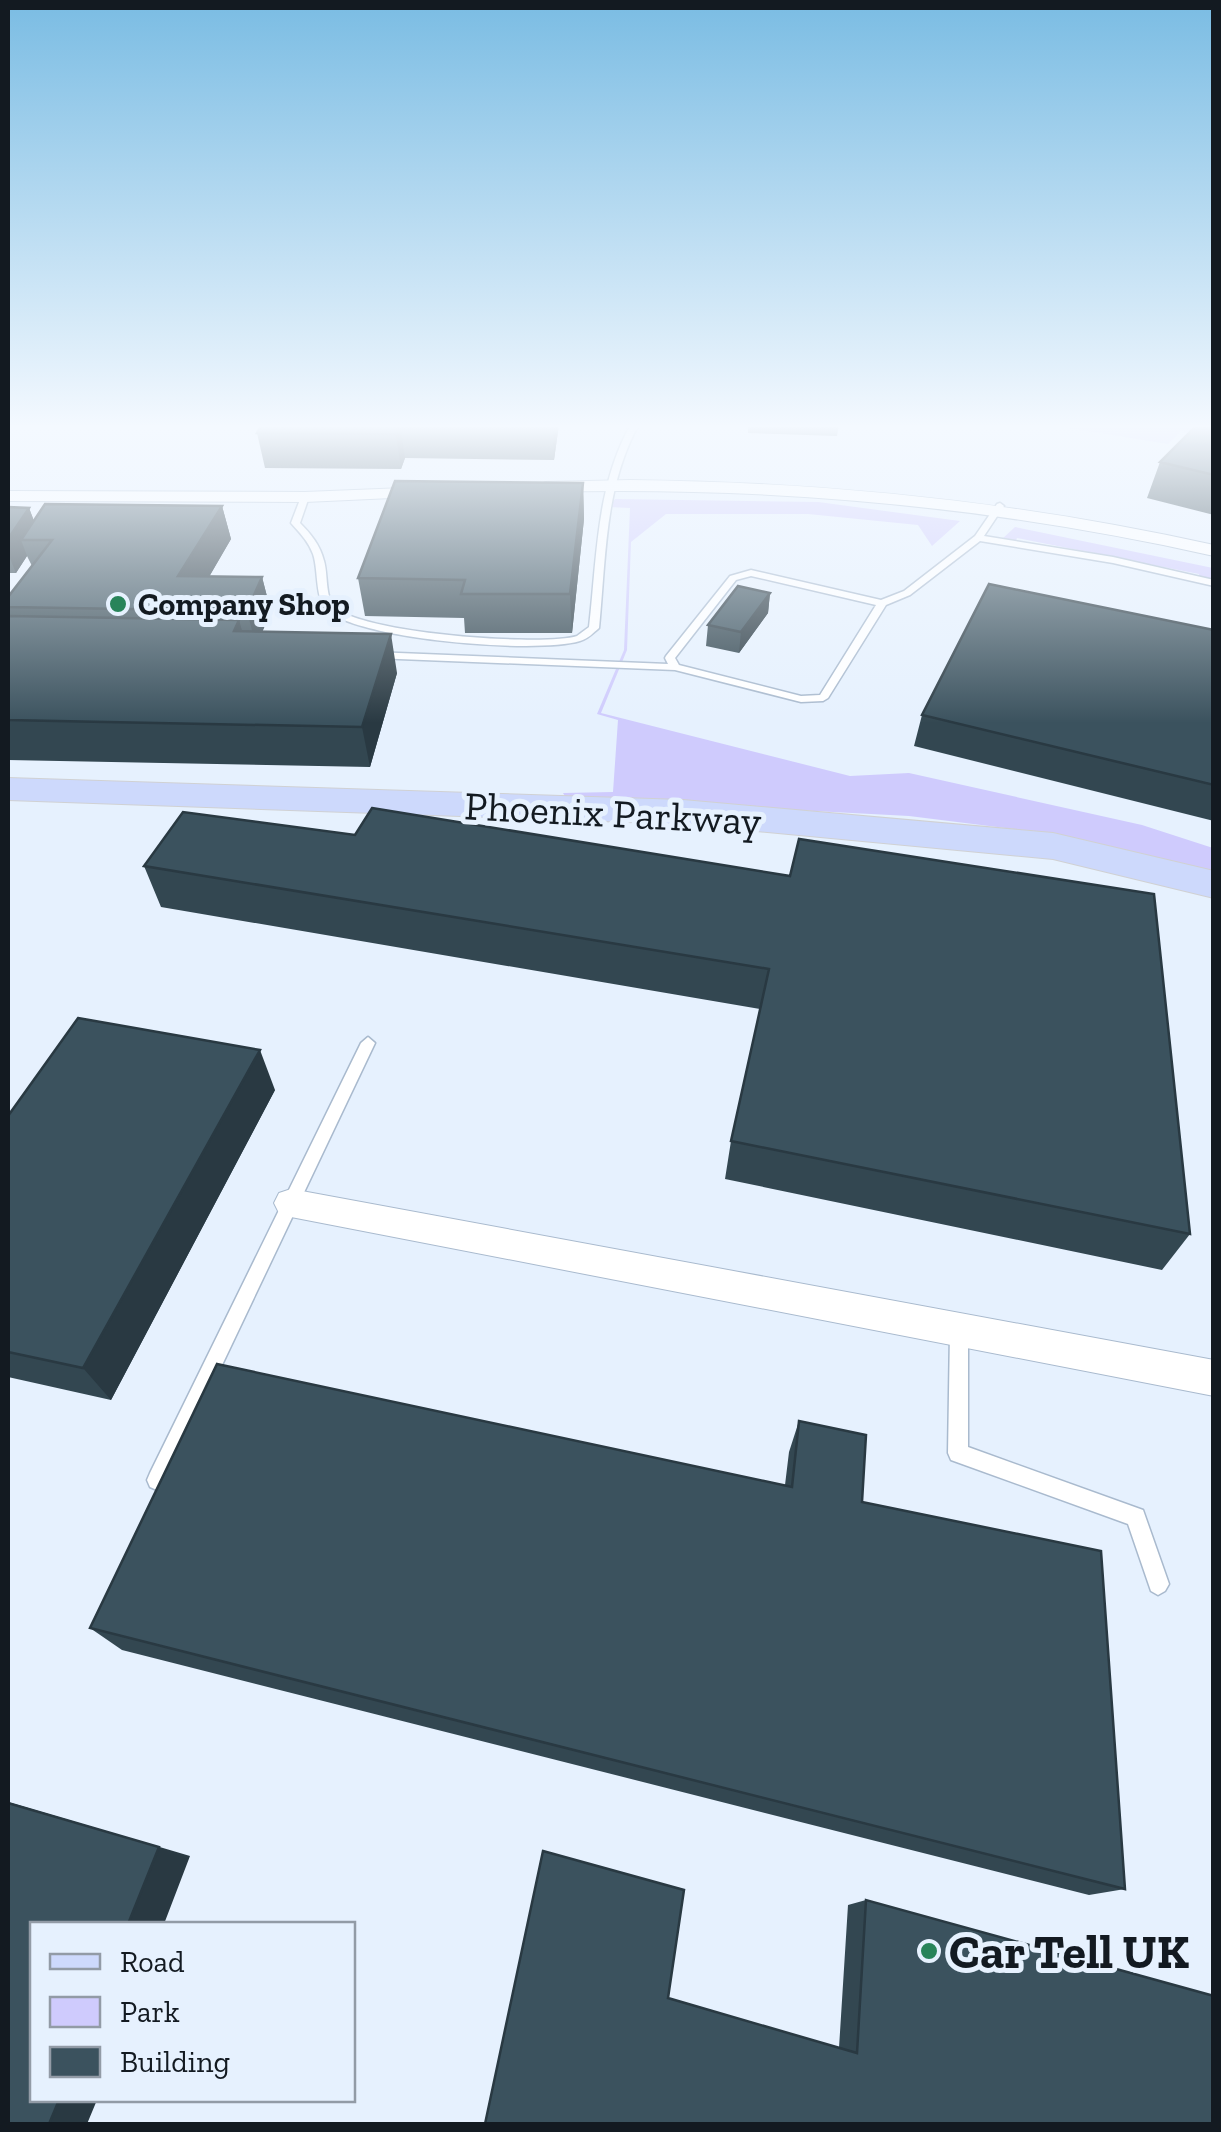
<svg xmlns="http://www.w3.org/2000/svg" width="1221" height="2132" font-family="'Zilla Slab',serif">
<style>
.green{fill:#cfcbfd}
.lines{fill:none;stroke-linecap:round;stroke-linejoin:round}
.lane-casing{stroke:#a9bace;stroke-width:3}
.street-casing{stroke:#a9bace;stroke-width:2}
.primary-casing{stroke:#d0d1d3;stroke-width:2}
.lane{fill:#fff;fill-rule:evenodd}
.street{fill:#fff;fill-rule:evenodd}
.primary{fill:#cdd9fc;fill-rule:evenodd}
.wall{fill:#334751}
.shaded-wall{fill:#293942}
.building{fill:#3b525e;stroke:#293942;stroke-width:2.5}
.poi-dot{fill:#28845a;stroke:#e6f1fe;stroke-width:4}
.labels{text-anchor:middle;dominant-baseline:central;stroke-width:10;stroke-linejoin:round;paint-order:stroke}
.far-poi-label{font-size:32px;font-weight:bold;fill:#131a21;stroke:#e6f1fe;text-anchor:start}
.street-label{font-size:40px;fill:#131a21;stroke:#e6f1fe}
.near-poi-label{font-size:48px;font-weight:bold;fill:#131a21;stroke:#e6f1fe;text-anchor:start}
</style>
<rect width="100%" height="100%" fill="#e6f1fe"/>
<!-- green -->
<path class="green" d="M1044 424H1213V438L1181 431 1168 444Z
M615 499 818 502 960 521 932 546 918 525 808 514H666L631 542 627 650 601 713 850 776 909 773 1142 825 1213 848V877L1013 829 909 816 566 798 563 793 613 792 618 720 597 714 624 650 630 508 609 507Z
M1015 527 1213 568V586L1198 581 1199 574 1017 538 1014 545 1001 540Z"/>
<g class="lines">
<!-- lane casing -->
<g class="lane-casing">
<path id="lane" d="M631 424H639C604 487 606 559 599 628 593 633 588 639 580 641 536 654 366 640 329 612 314 601 319 571 313 554 308 541 300 533 291 523L301 497 305 494 309 497 300 523C311 534 320 545 324 561 328 574 325 596 334 606 356 633 543 647 577 636 580 634 586 629 589 627 597 558 596 486 631 424Z
M1000 503 1004 506 984 536 1113 557 1214 580V586L1113 563 980 541 910 595 886 605 828 698 823 701 801 702 675 670 374 658 369 655 374 652 668 664 665 658 666 656 730 576 751 570 881 600 904 591 975 536 997 504ZM751 576 876 605 820 695 801 696 679 665 675 658 736 580Z
M368 1037 375 1043 164 1487 157 1490 150 1487 147 1480 150 1473 361 1043Z
M959 1324 965 1326 968 1332V1447L1143 1510 1169 1584 1165 1591 1158 1595 1151 1591 1128 1524 951 1460 948 1453 950 1332 953 1326Z"/>
</g>
<!-- street casing -->
<g class="street-casing">
<path id="street" d="M630 480C828 482 1020 502 1214 545V556C992 506 772 486 545 492L537 487 545 482Z
M429 487 437 492 435 496 305 502 8 501V491L305 492Z
M291 1189 1214 1360V1396L291 1217 279 1213 274 1203 279 1193Z"/>
</g>
<!-- primary casing -->
<g class="primary-casing">
<path id="primary" d="M8 778 683 800 1053 833 1214 871V898L1053 859 683 824 8 800Z"/>
</g>
<!-- lane -->
<use href="#lane" class="lane"/>
<!-- street -->
<use href="#street" class="street"/>
<!-- primary -->
<use href="#primary" class="primary"/>
</g>
<!-- wall -->
<path class="wall" d="M262 424H559L554 460 405 458 401 469 265 468 257 433Z
M748 424H839L837 436 748 433Z
M1214 424V515L1147 498 1160 462Z
M583 483 584 519 572 633H465L464 618 365 616 358 578Z
M222 506 231 539 209 577H262L271 612 262 632 397 673 370 767 8 760V597L32 566 27 556 16 573H8V507L29 508 34 521Z
M770 593 768 613 739 653 706 646 708 625Z
M1214 630V821L914 746 922 715Z
M355 835 790 876 1190 1234 1162 1270 725 1179 731 1141 760 1009 161 907 144 866Z
M275 1090 111 1400 8 1377V1116Z
M799 1421 862 1502 1125 1889 1089 1895 122 1650 90 1628 785 1485 789 1452Z
M866 1900 1214 1996 485 2124 668 1998 839 2048 848 1905Z"/>
<!-- shaded-wall -->
<path class="shaded-wall" d="M400 424 405 458 401 469 396 434Z
M553 424H559L554 460 553 425Z
M583 483 584 519 572 633 570 594Z
M222 506 231 539 189 611 178 576Z
M29 508 40 537 21 540 27 556 16 573 8 553V539Z
M262 577 271 612 256 646 247 611Z
M770 593 768 613 739 653 741 632Z
M239 620 250 659 234 631Z
M391 634 397 673 370 767 362 727Z
M260 1050 275 1090 111 1400 83 1368Z
M8 1802 190 1856 164 1924H128Z
M59 2100H97L87 2124H49Z"/>
<!-- building -->
<path class="building" d="M262 424H400L396 434 257 433Z
M456 424H553V425Z
M1198 424H1214V475L1160 462Z
M395 481 583 483 570 594H461L465 580 358 578Z
M45 504 222 506 178 576 262 577 247 611 8 607V597L52 540H21Z
M8 507 29 508 8 539Z
M989 584 1214 630V785L922 715Z
M738 586 770 593 741 632 708 625Z
M8 616 239 620 234 631 391 634 362 727 8 720Z
M372 808 790 876 799 839 1154 894 1190 1234 731 1141 769 969 144 866 183 812 355 835Z
M78 1018 260 1050 83 1368 8 1352V1116Z
M217 1364 792 1487 799 1421 866 1435 862 1502 1101 1551 1125 1889 90 1628Z
M8 1803 159 1847 128 1924H32V2100H59L49 2124H8Z
M543 1851 684 1890 668 1998 857 2053 866 1900 1214 1996V2124H485Z"/>
<!-- sky -->
<linearGradient id="sky" x2="0" y2="1"><stop stop-color="#7abce3"/><stop offset="0.59" stop-color="#f4f9ff"/><stop offset="1" stop-color="#f4f9ff" stop-opacity="0"/></linearGradient>
<rect width="1221" height="723" fill="url(#sky)"/>
<!-- markers -->
<g class="poi-dot">
<circle cx="118" cy="604" r="10"/>
<circle cx="929" cy="1951" r="10"/>
</g>
<g class="labels">
<!-- far-poi labels -->
<g class="far-poi-label">
<text x="138" y="604">Company Shop</text>
</g>
<!-- street labels -->
<g class="street-label">
<text transform="translate(613 813) rotate(3)">Phoenix Parkway</text>
</g>
<!-- near-poi labels -->
<g class="near-poi-label">
<text x="949" y="1951">Car Tell UK</text>
</g>
</g>
<!-- border -->
<rect width="1221" height="2132" fill="none" stroke="#131a21" stroke-width="20"/>
<!-- legend -->
<rect x="30" y="1922" width="325" height="180" fill="#e6f1fe" stroke="#929ba6" stroke-width="2.5"/>
<rect x="50" y="1954" width="50" height="15" fill="#cdd9fc" stroke="#929ba6" stroke-width="2.5"/>
<text x="120" y="1972" font-size="30" fill="#131a21">Road</text>
<rect x="50" y="1997" width="50" height="30" fill="#cfcbfd" stroke="#929ba6" stroke-width="2.5"/>
<text x="120" y="2022" font-size="30" fill="#131a21">Park</text>
<rect x="50" y="2047" width="50" height="30" fill="#3b525e" stroke="#929ba6" stroke-width="2.5"/>
<text x="120" y="2072" font-size="30" fill="#131a21">Building</text>
</svg>
